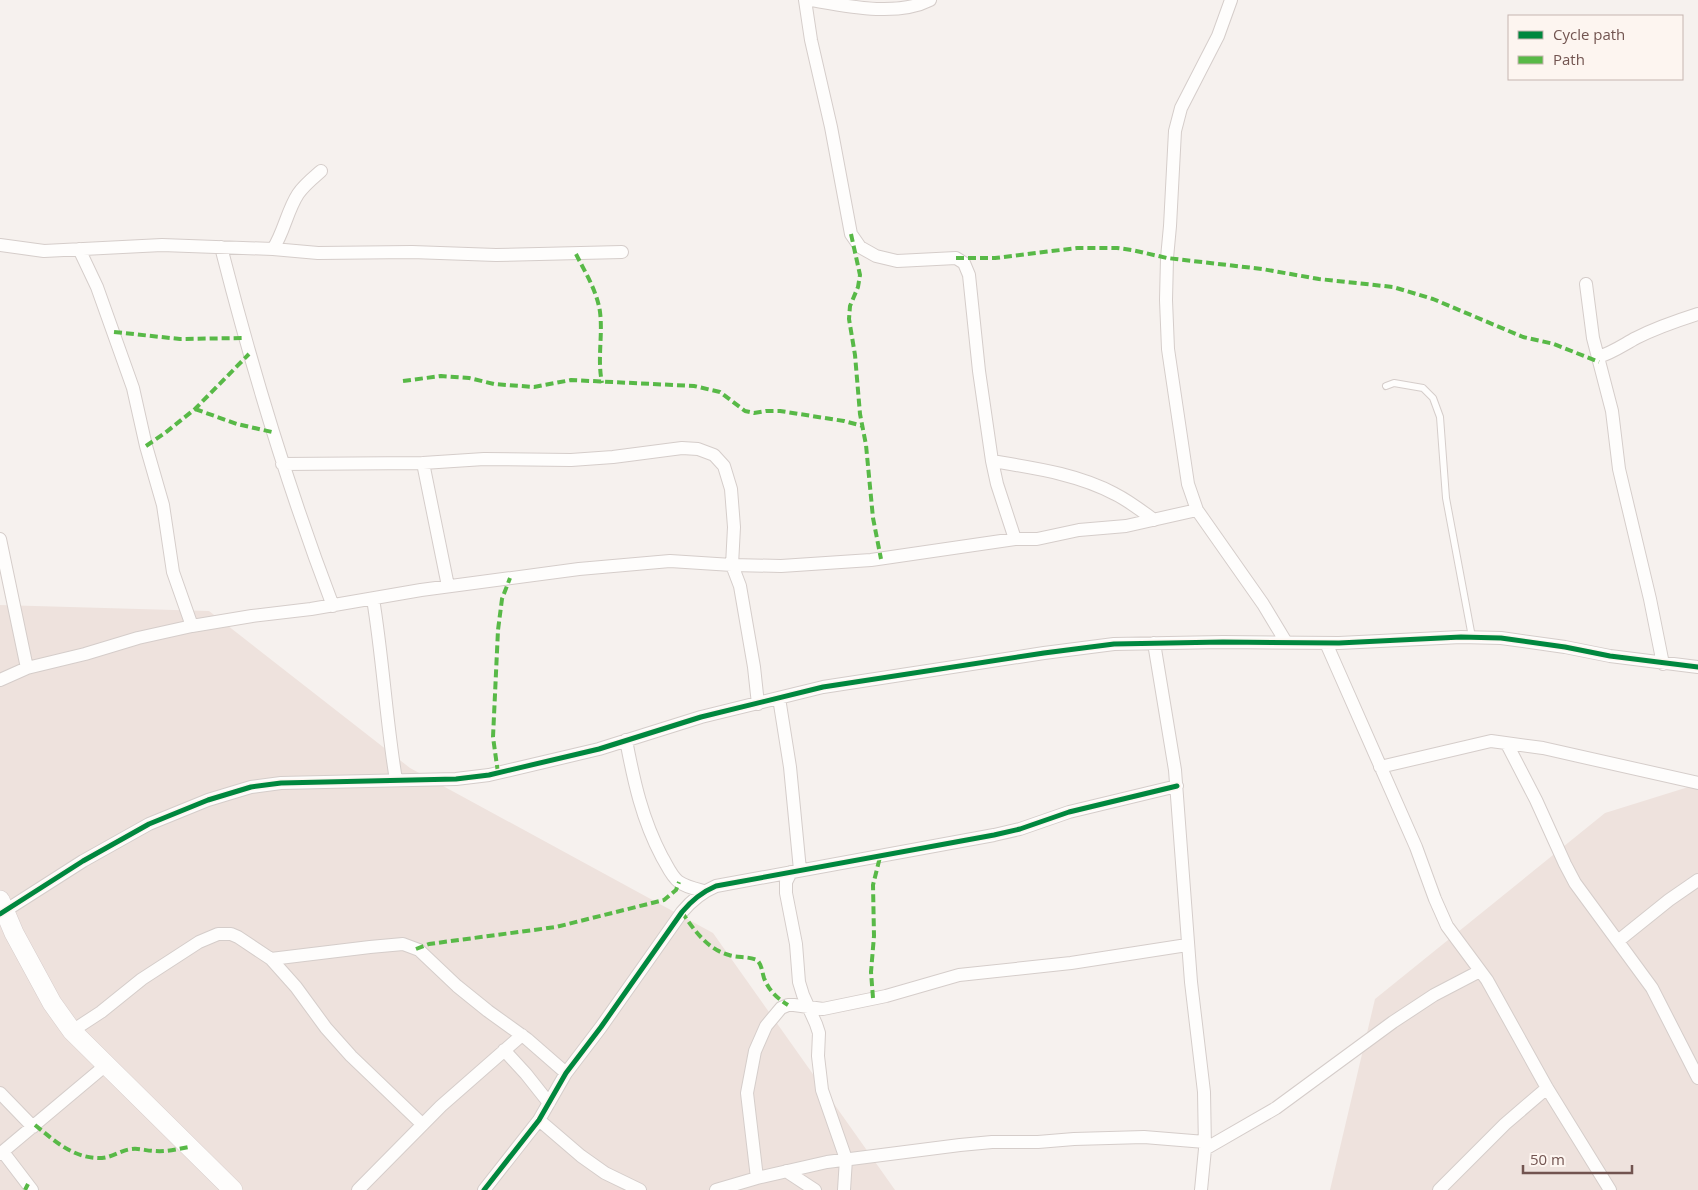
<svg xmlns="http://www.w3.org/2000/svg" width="1698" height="1190" font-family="'Open Sans',sans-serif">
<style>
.residential{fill:#eee2dd}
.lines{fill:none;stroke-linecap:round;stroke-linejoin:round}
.lane-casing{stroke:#d5cdca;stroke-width:8}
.street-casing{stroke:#d5cdca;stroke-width:14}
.secondary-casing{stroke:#d6ccca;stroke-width:20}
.lane{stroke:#fefdfc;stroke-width:6}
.street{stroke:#fefdfc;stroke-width:12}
.secondary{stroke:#fefdfc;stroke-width:19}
.quiet{stroke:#58b947;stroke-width:4;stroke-dasharray:8 4;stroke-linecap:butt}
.cycleway-casing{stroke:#fdf5f0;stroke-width:8}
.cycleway{stroke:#00873e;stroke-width:5}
</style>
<rect width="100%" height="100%" fill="#f6f1ee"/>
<!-- residential -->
<path class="residential" d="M0 605 209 611 410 768 713 933 895 1190H0Z
M1698 784V1190H1330L1375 999 1605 813Z"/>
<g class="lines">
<!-- lane casing -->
<g class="lane-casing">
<path id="lane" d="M1386 386 1394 383 1423 388 1433 398 1440 417 1446 498 1472 637"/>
</g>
<!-- street casing -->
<g class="street-casing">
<path id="street" d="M805 0 811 40 831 127 851 234 860 247 876 256 897 261 956 258 964 263 969 275 979 371 992 461 997 484 1015 539
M811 0C846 6 897 17 930 0
M1231 0 1218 36 1181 108 1175 131 1170 226 1167 258 1166 300 1168 349 1188 484 1197 510 1263 604 1286 642
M0 245 44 251 162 245 273 249 318 253 412 252 496 255 622 252
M221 247C252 369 288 488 333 606
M79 249 97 287 133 388 146 446 163 505 173 572 192 626
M273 249C284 232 287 211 298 194 304 185 313 178 321 171
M1586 284 1593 338 1612 411 1619 469 1650 599 1663 664
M1598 357C1612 353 1623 345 1636 338 1656 328 1676 321 1698 314
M992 461C1034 468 1078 474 1115 494 1129 501 1142 511 1154 520
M423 463 448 586
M282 464 423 463 484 459 571 460 613 457 682 448 698 449 714 455 724 466 731 489 734 527 732 565 740 586 754 667 758 704
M0 539 27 668
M373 599C383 659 386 720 396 780
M1154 643 1175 770 1191 982 1204 1092 1205 1149 1201 1190
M1326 643 1416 847 1435 899 1447 926 1487 980 1547 1088 1610 1190
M0 680 27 668 85 654 138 638 192 626 252 616 311 609 421 590 579 569 670 561 732 565 781 566 871 560 1015 539H1037L1079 530 1126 526 1197 510
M779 698 790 767 800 870
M626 740C634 782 642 819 662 857 667 865 671 876 679 882 686 887 696 889 704 891
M1507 744 1536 800 1565 864 1575 883 1652 988 1698 1078
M1380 767 1491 741 1543 748 1698 783
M791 872 786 882V893L796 944 799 982 803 995 816 1024 819 1033 818 1056 822 1090 846 1159 844 1190
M0 914 83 861 149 824 208 800 251 787 281 783 456 779 489 775 599 749 701 717 823 687 1044 653 1114 644 1223 642 1339 643 1461 637 1501 638 1565 647 1610 656 1698 667
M1618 941 1669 900 1698 880
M271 959 370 947 403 944 419 950 457 986 488 1011 527 1039 566 1073
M72 1031 101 1012 142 979 199 942 218 934H231L238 937 271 959 296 987 326 1028 351 1056 422 1124
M504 1050 526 1074 549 1103
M0 1093 33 1127
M539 1120 581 1156 605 1173 640 1190
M1205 1149 1276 1108 1393 1022 1434 995 1480 971
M3 1152 32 1190
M0 1154 106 1065
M786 1171 815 1190
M757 1178 747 1093 755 1051 766 1026 781 1008 788 1005H794L823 1009 886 996 959 975 1071 963 1187 945
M358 1190 441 1106 522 1035
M484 1190 539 1120 566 1073 601 1027 682 912C692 900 702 892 716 886L994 835 1020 829 1069 812 1177 786
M716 1190 757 1178 827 1162 960 1145 992 1142H1038L1074 1139 1144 1137 1205 1142
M1439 1190 1505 1124 1547 1088"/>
</g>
<!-- secondary casing -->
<g class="secondary-casing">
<path id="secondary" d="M0 900 14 933 52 1003 72 1031 233 1190"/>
</g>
<!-- lane -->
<use href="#lane" class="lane"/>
<!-- street -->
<use href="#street" class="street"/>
<!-- secondary -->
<use href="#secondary" class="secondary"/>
<!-- quiet -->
<path class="quiet" d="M851 234 860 275 858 287 850 306 849 319 855 355 860 414 866 445 873 518 881 559
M576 254C585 272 597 291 600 312 603 336 597 358 602 383
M956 258H995L1077 248H1117L1132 250 1167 258 1262 269 1319 279 1393 287 1433 299 1523 337 1554 344 1599 362
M114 332 180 339 244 338
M403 381 441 376 469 378 494 384 534 387 571 380 694 386 720 392 745 411 754 413 766 411H780L844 421 863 426
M195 409 237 424 272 432
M146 446 165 433 195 409 249 354
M498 773 493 737 498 630 502 599 510 578
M682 912C693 929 708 950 729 955 738 958 747 956 757 960 762 965 762 972 764 978 769 991 777 998 788 1005
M416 949 429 944 556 927 664 900 676 890 679 882
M873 998 871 972 874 936 873 885 880 857
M35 1125C56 1142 74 1159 102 1158 113 1157 121 1150 132 1149 139 1148 147 1151 155 1151 166 1152 178 1149 189 1147
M25 1190 28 1184"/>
<!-- cycleway casing -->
<g class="cycleway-casing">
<path id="cycleway" d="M0 914 83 861 149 824 208 800 251 787 281 783 456 779 489 775 599 749 701 717 823 687 1044 653 1114 644 1223 642 1339 643 1461 637 1501 638 1565 647 1610 656 1698 667
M484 1190 539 1120 566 1073 601 1027 682 912C692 900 702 892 716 886L994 835 1020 829 1069 812 1177 786"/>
</g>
<!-- cycleway -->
<use href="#cycleway" class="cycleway"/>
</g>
<!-- legend -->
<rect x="1508" y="15" width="175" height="65" fill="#fdf5f0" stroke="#c5b5b0"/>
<rect x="1518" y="31" width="25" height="8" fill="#00873e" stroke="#c5b5b0"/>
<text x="1553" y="40" font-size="15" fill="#725450">Cycle path</text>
<rect x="1518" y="56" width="25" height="8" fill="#58b947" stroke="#c5b5b0"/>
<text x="1553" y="65" font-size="15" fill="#725450">Path</text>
<!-- scale -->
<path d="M1523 1165v8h109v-8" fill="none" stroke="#725450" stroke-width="2.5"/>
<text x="1530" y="1165" font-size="15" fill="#725450" stroke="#fdf5f0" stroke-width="4" paint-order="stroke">50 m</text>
</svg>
